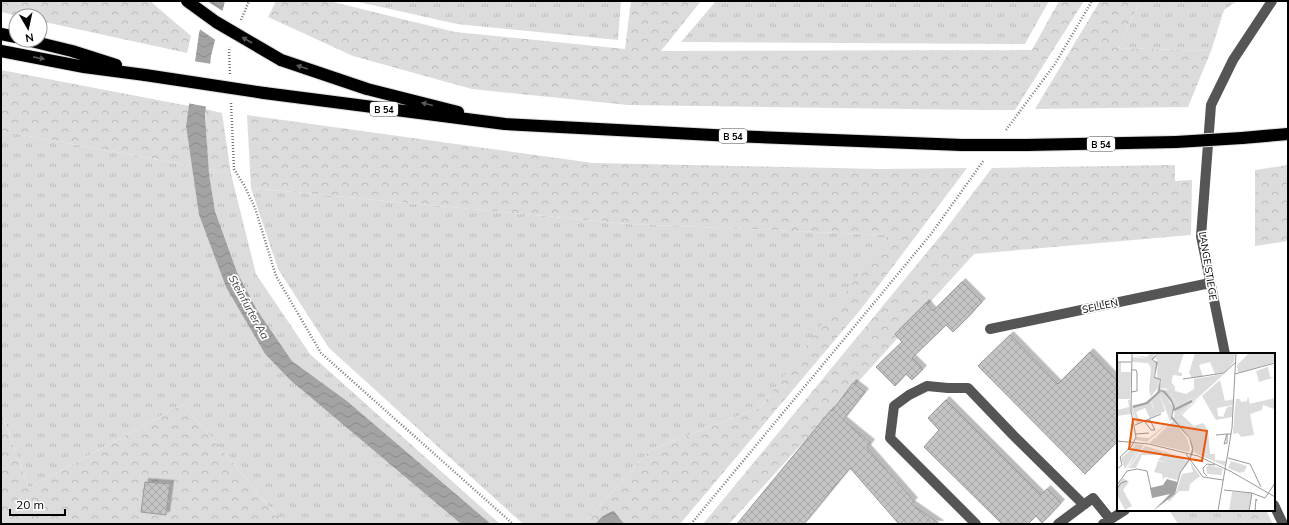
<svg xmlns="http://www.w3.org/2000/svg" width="1289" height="525" font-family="Mulish,sans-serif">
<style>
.grass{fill:url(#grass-tufts)}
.forest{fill:url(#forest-crowns)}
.water{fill:url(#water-waves)}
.pier{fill:#fff}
.building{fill:url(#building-cross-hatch);stroke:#999;filter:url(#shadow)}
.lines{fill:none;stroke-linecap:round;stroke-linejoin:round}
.highway-casing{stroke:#dbdbdb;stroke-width:14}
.path{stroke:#777;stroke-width:2.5;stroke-dasharray:1 2;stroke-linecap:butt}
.minor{stroke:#555;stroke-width:10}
.highway{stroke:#000;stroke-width:12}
.highway-bridge-casing{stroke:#dbdbdb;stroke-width:14;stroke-linecap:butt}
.highway-bridge{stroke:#000;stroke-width:12}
.oneway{fill:#595959}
.labels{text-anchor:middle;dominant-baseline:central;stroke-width:3.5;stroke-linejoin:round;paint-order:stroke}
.shield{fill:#fff;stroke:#4c4c4c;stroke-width:1}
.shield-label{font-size:9px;font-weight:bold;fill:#000}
.street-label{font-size:10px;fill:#000;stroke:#fff}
.water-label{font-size:11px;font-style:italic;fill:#444;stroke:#fff}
.inset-river{fill:none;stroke:#a3a3a3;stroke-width:2}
.inset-road{fill:none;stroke:#999;stroke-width:1}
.view{fill:#e8590c;fill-opacity:0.15;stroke:#e8590c;stroke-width:2}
.inset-edge{fill:none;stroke:#000;stroke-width:2}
</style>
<defs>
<pattern id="grass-tufts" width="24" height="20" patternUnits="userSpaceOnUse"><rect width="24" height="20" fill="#dcdcdc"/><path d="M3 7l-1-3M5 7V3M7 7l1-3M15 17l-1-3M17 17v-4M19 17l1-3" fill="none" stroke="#bbb"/></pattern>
<pattern id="forest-crowns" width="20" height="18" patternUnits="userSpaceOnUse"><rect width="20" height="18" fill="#dcdcdc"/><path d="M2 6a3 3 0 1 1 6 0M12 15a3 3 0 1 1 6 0" fill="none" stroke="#bbb"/></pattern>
<pattern id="water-waves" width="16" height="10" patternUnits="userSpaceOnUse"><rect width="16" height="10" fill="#a3a3a3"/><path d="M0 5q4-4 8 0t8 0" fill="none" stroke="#8b8b8b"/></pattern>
<pattern id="building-cross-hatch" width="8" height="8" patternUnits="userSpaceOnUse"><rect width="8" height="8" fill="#c4c4c4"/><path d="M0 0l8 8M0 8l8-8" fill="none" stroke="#a7a7a7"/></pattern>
<filter id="shadow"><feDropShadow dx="3.5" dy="-3.5" stdDeviation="0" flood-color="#0004"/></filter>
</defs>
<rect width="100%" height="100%" fill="#fff"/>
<!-- grass -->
<path class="grass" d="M354 1H621L618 40 457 24Z
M716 1H1049L1025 44 681 42Z
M1140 1H1237L1224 10 1211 51 1119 48Z
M1 131 192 166 199 215 226 286 265 354 290 380 461 524H284L183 404 29 488 1 411Z
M208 169 231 174 256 274 310 354 500 524H491L347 401 292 361 257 310 237 272 215 211Z
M251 188 627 224 889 235 761 407 650 450 583 524H523L329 348 278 269Z
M1169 510H1239L1245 524H1178Z"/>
<!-- forest -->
<path class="forest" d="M1 1H150L191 36 187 53 40 21V16H18L1 12Z
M276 1H329L455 32 625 49 631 1H701L661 51 1032 50 1059 1H1084L1015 110H982L628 105 472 89 353 56 268 17Z
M1100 1H1140L1119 48 1211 51 1188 107 1035 109Z
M1 70 189 106 186 126 192 166 1 131Z
M205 109 222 113 231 174 208 169Z
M247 115 593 163 881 169 967 168 861 309 680 524H583L650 450 761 407 888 235 627 224 251 188Z
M1175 165V181L1192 180 1191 235 974 254 729 524H703L942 234 992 168Z
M1288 165V241L1255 246V170Z
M183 404 284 524H1V411L29 488Z
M1239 510H1266L1273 524H1245Z"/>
<!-- water -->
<path class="water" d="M209 1H225L211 56 205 115 209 174 215 211 237 272 257 310 292 361 347 401 491 524H461L290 380 265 354 226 287 199 215 186 126 199 33Z
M614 511 624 524H596C600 517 606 513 614 511Z"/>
<!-- pier -->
<path class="pier" d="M207 1 224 12 217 41 198 28Z
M193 61 212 64 208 107 187 103Z"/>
<!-- building -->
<path class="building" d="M962 282 982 302 972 312V313L953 332 946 325 912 358 923 369 912 380 906 374 895 386 876 367 902 342 895 334 926 303 933 311Z
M1010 335 1058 384 1090 352 1118 381V441L1085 474 978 366Z
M853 383 865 392 843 420 871 443 867 448 914 501 911 504 940 524H899L850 468 804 524H737L831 410 832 411Z
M946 400 1041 495 1047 489 1061 503 1042 523 1036 516 1028 524H1002L924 447 939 430 928 418Z
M145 482 170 484 166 515 141 512Z"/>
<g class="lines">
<!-- highway casing -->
<g class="highway-casing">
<path id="highway" d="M1 34 16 37
M27 40 72 51 116 65
M1 51 84 67 145 75
M281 60 367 89 458 112
M264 93 505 124 732 136 962 145
M1242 138 1288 134
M1026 145 1176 142"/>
</g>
<!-- path -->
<path class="path" d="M241 20 249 1
M230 74 229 51 230 47
M231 103 234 169 244 185 255 208 276 276 321 353 513 524
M1006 130 1055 64 1092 1
M691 524 931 234 984 160"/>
<!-- minor -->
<path class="minor" d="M990 329 1210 283
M1225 354 1201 236 1211 105 1233 60 1272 1
M1274 505 1283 524
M976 524 890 438 894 406 909 395 927 386 948 388H968L1013 435 1084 505
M1058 524 1093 498 1110 519
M1103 524 1125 510"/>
<!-- highway -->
<use href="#highway" class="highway"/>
<!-- highway-bridge casing -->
<g class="highway-bridge-casing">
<path id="highway-bridge" d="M187 1 216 22 281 60
M145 75 264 93
M1176 142 1242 138
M962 145H1026"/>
</g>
<!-- highway-bridge -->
<use href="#highway-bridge" class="highway-bridge"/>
</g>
<!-- one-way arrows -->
<defs><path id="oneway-solid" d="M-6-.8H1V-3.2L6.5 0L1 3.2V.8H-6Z"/></defs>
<g class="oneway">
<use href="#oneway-solid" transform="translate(247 40) rotate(-150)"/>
<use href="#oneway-solid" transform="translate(39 58) rotate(11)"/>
<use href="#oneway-solid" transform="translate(302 67) rotate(-161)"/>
<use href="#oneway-solid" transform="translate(427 104) rotate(-166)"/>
</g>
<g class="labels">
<!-- shield labels -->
<g class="shield">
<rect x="370" y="102" width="28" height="14" rx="3"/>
<rect x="719" y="129" width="28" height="14" rx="3"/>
<rect x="1087" y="137" width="28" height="14" rx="3"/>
</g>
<g class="shield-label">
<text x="384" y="109">B 54</text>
<text x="733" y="136">B 54</text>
<text x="1101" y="144">B 54</text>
</g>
<!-- street labels -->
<g class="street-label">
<text transform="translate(1208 266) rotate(81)">LANGE STIEGE</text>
<text transform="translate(1100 306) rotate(-12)">SELLEN</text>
</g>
<!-- water labels -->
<g class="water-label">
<text transform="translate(249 307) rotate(61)">Steinfurter Aa</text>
</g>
</g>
<!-- overview -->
<g transform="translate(1117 353)">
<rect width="158" height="158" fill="#fff"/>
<path d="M42 0H67L61 19 65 20V23L56 22 53 36 43 35 45 28 40 24 41 9 38 4ZM78 0H118L117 9 107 20 98 21 93 9 82 12 86 24 75 25 72 20ZM132 0H158V9L121 20 120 12ZM15 4 30 6 35 14V25L40 28 41 34 34 44 32 37 34 15 31 10 15 9ZM1 9H4V19H14L13 46H0ZM151 14 153 24H158L142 29 139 18ZM107 21 84 42 60 52 54 40V35L58 34V38L69 41 77 36V26ZM103 27 108 48 117 46 116 52 100 55 101 63 106 64 110 54 116 53 115 64 99 67 85 43ZM40 41 43 42 48 58 33 65 28 55 19 59 23 69 20 71 16 56 33 49 37 56 34 47ZM131 43 133 52 118 54 119 46H123L124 49 130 48ZM11 47H13L14 61 0 63V57L12 54ZM62 66 74 75 88 80 92 102 76 97 73 85 60 69ZM59 71 70 85 73 95 37 87 46 78ZM17 94 22 95 8 116 4 105ZM27 96 47 99 43 102H25L19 115H12ZM50 100 71 108 60 127 48 124 46 127 45 121 37 119 41 108 48 109Z" fill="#dcdcdc"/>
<path d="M34 0H39L34 6 39 10 37 23 43 27 41 36 47 40 56 54V66L30 89 19 87V84L32 85 53 68 43 42 40 41 34 47 36 56 33 49 16 56 19 71 15 58V52L27 50 39 41 41 34 40 28 35 25V14L30 6 15 2 30 4ZM44 27 45 28 43 35 48 37 52 36V30H55L58 34 54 35V40L60 52 84 42 57 66 58 54 55 47 43 37ZM85 43 65 62 77 73 86 70 91 77 93 101H98V107L109 108 108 113 76 99V97L91 102 88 80 79 83 74 75 62 66 60 69 57 66ZM158 45 157 56 146 52 145 57 133 61 137 82 124 84 121 80 116 81 118 54ZM57 67 59 71 46 78 37 86 73 95 72 99 32 90ZM18 91 27 92 15 109 28 93 70 105 50 100 48 109 41 107 48 99 27 96 9 117 22 95 17 94ZM114 108 130 113 127 119 123 120 111 115ZM73 109 83 123 73 131 72 138H62L52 149 51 146 59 139 65 121 76 119ZM92 112 106 116 104 122 90 121 89 114Z" fill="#dcdcdc"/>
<path d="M6 125 12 129 6 137 15 153 8 157 0 142V133Z" fill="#dcdcdc"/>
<path d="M115 139 135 140 132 158H112Z" fill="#dcdcdc"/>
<path d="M41 0 36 7 41 9 38 24 44 26 43 37 48 38 55 47 58 54 55 63 73 85 76 94V99L73 107 64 119 58 141 36 158 53 141 35 145 33 135 46 132 50 126 60 129 63 119 72 106 75 96 72 85 54 65 56 54 54 49 47 40 41 37 43 27 37 25 39 10 34 6Z" fill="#a3a3a3"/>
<path class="inset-river" d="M16 54 30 50 43 38M57 57 75 48"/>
<path class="inset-road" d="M0 9H14M118 21 158 10M66 26 107 20 118 10M14 39 20 38V20L19 17H14M27 68 33 67 38 77H34L28 69M18 72 44 61M19 81 32 80M99 82 110 81V90L107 91 110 81H114M0 88 32 91 81 103 115 119 158 144M69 101 86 124 106 127M3 104 15 93 19 84 14 58 15 0M111 105 133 111 144 134M0 116 5 112 3 104M90 123 87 120 86 115 90 111 98 112M0 132 10 118 20 116 30 118 34 136M0 136 4 130 10 128M107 137 135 140 132 158M135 140 148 145 158 130M101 158 115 75 119 0M138 158 139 146 140 148"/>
<path class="view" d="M16 66 90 78 85 108 12 96Z"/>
<rect width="158" height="158" class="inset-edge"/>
</g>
<!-- border -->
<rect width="1289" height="525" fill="none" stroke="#000000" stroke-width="4"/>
<!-- north arrow -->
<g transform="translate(28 28) rotate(171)"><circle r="19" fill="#ffffff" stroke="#999999"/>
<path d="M0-3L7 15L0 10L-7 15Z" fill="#000000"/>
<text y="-6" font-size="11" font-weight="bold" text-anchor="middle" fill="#000000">N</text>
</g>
<!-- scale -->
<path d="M10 509v6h55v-6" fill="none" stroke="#000000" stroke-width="2"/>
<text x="16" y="509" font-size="12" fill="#000000" stroke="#ffffff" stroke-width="3" paint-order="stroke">20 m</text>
</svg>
